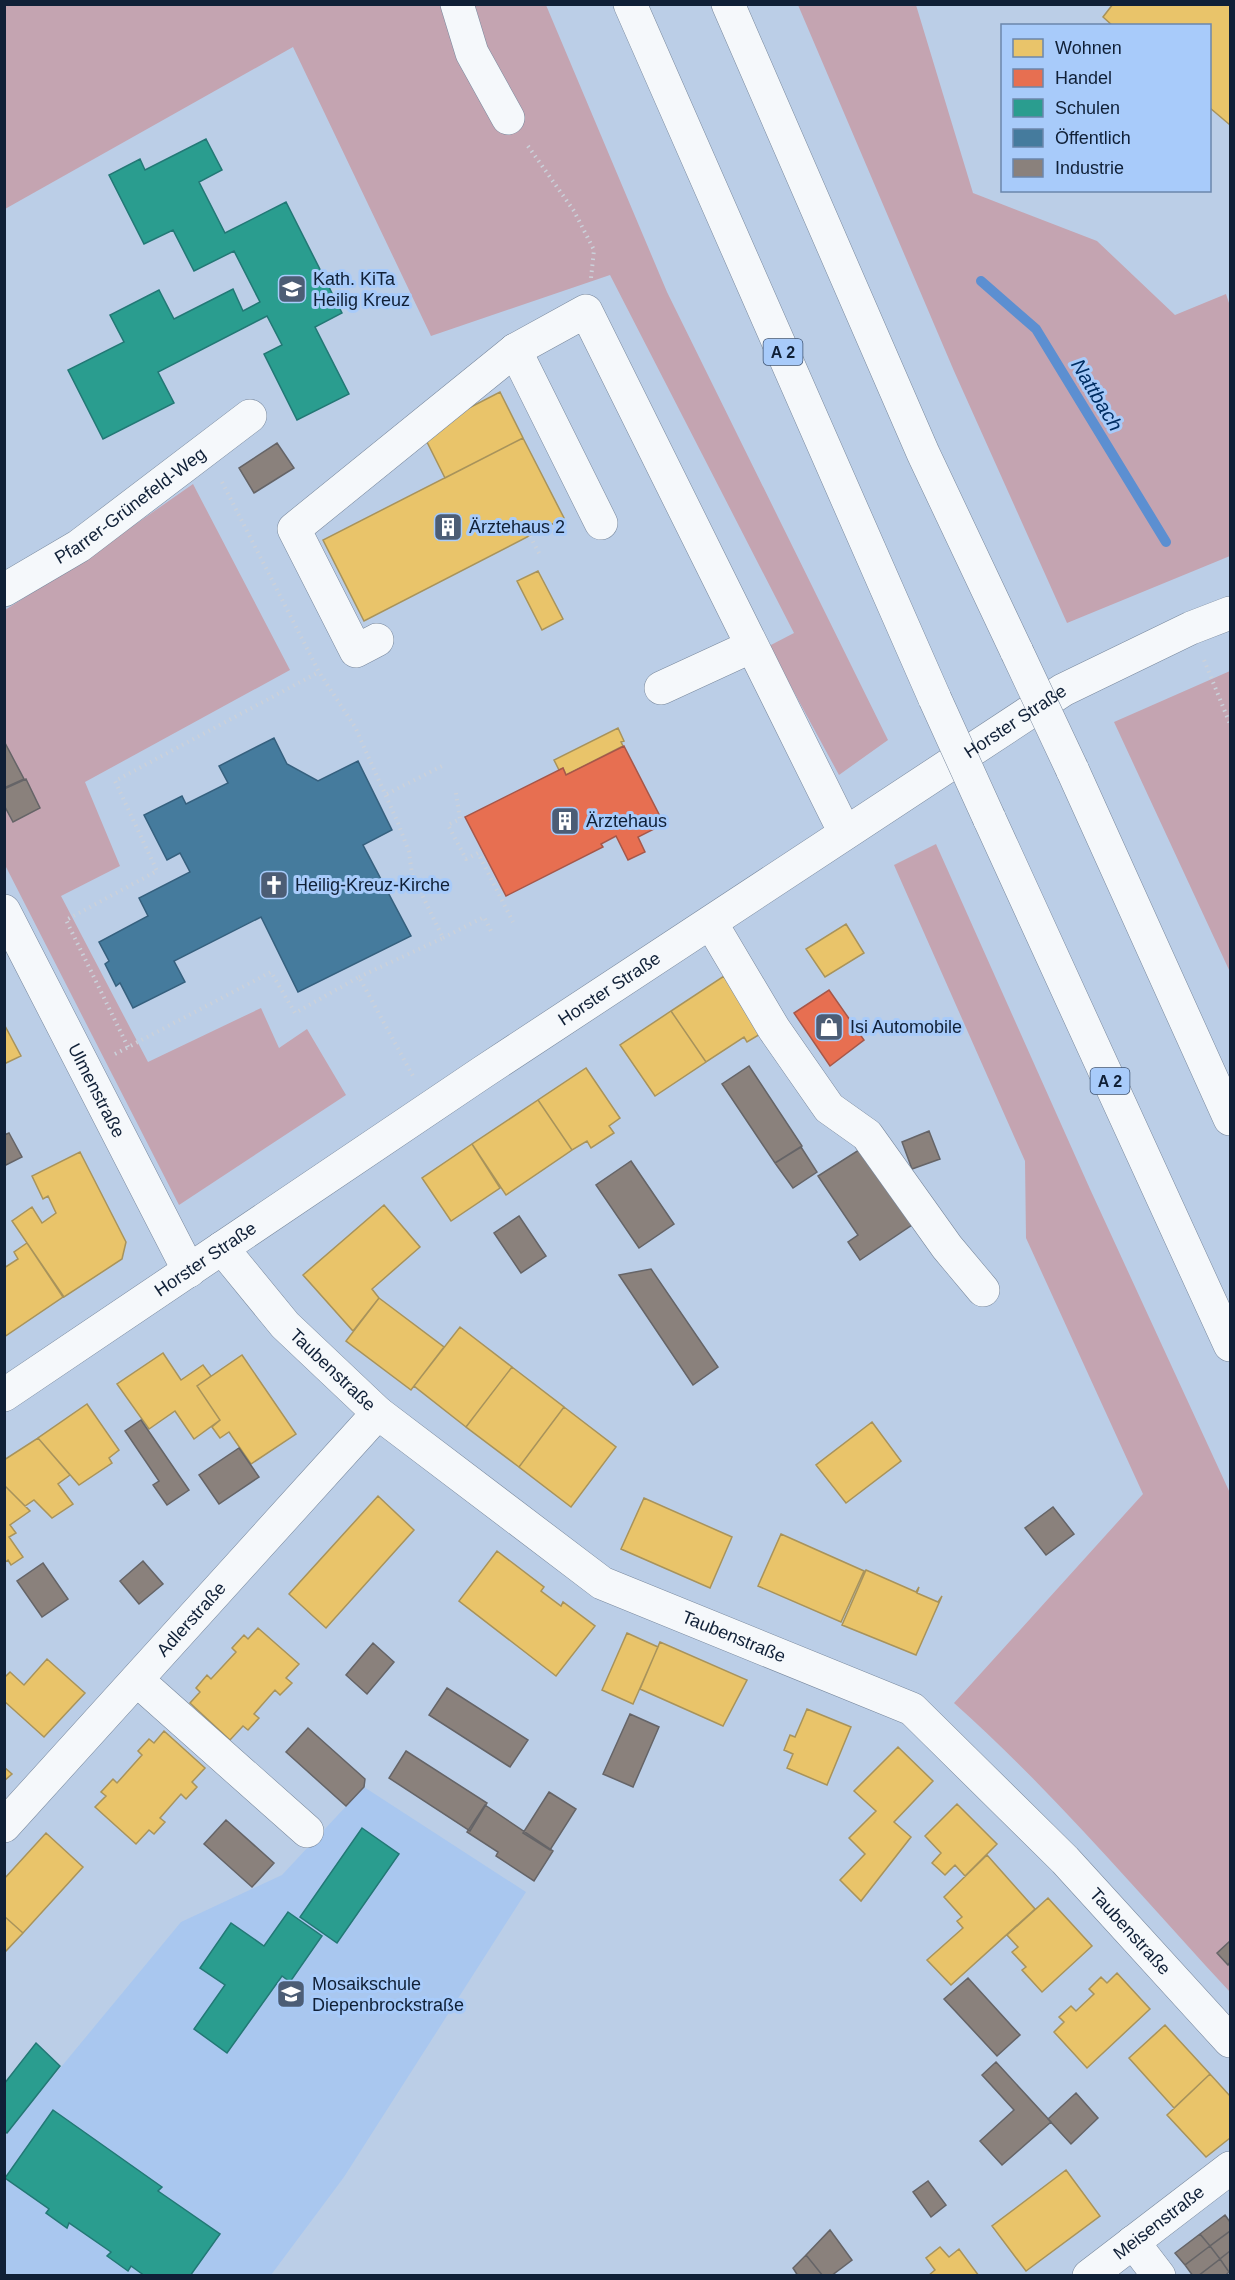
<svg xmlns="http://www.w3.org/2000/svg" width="1235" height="2280" font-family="Helvetica,sans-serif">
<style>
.built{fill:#a9c7ef}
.green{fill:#c4a4b1}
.homes{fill:#e9c46a;stroke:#a8935b;stroke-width:1.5}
.shops{fill:#e76f51;stroke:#a65749;stroke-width:1.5}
.schools{fill:#2a9d8f;stroke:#227875;stroke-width:1.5}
.public{fill:#457b9d;stroke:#35607e;stroke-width:1.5}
.industry{fill:#8a817c;stroke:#656467;stroke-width:1.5}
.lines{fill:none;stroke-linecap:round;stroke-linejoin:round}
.stream{stroke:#5c8fd1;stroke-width:10}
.minor-casing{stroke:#78889d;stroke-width:34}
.major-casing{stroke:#78889d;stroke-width:34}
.highway-casing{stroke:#78889d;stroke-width:34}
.path{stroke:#cbd1da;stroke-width:4;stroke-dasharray:1.5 4.5;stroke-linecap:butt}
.minor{stroke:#f5f8fb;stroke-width:33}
.major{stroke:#f5f8fb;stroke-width:33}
.highway{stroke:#f5f8fb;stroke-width:33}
.highway-bridge-casing{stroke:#78889d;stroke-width:34;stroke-linecap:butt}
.highway-bridge{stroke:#f5f8fb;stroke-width:33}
.labels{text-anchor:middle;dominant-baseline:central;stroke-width:6;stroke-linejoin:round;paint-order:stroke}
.shield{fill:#a8cbfa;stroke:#3e5372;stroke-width:1.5}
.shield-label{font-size:16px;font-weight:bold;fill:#102037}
.poi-label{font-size:18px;fill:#102037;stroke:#a8cbfa;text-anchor:start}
.street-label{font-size:18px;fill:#102037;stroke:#a8cbfa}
.water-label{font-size:20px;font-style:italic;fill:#012e63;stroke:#a8cbfa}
</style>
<rect width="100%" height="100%" fill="#bbcee7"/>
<!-- built -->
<path class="built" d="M364 1787 526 1892 344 2177 271 2275H5L4 2136 181 1922 282 1875Z"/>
<!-- green -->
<path class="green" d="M4 5H546L667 292 888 740 839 775 769 646 794 633 610 275 431 336 293 47 5 209Z
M798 5H916L973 193 1097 241 1175 315 1226 294 1230 306V556L1067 623 954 371Z
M193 484 290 670 85 782 120 866 61 896 148 1062 261 1008 279 1048 307 1029 346 1095 179 1205 5 865V610L90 556Z
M1230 671V972L1114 722Z
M936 844 1090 1189 1230 1493V1992C1140 1895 1053 1791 954 1703L1143 1494 1026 1238 1025 1161 894 865Z"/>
<!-- homes -->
<path class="homes" d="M1113 4H1230V125L1210 108V26H1113L1103 17Z
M500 392 523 438 445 478 422 432Z
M523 438 564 518 364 621 323 540Z
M538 571 563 619 542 630 517 581Z
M618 728 624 741 621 742 623 746 566 775 563 768 559 770 554 760Z
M846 924 864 953 825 977 806 949Z
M724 976 762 1033 747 1042 744 1037 706 1062 671 1011Z
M671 1011 706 1062 655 1096 620 1045Z
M4 1024 21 1056 4 1064Z
M586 1068 620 1118 609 1126 614 1133 591 1148 587 1141 572 1150 538 1100Z
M538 1100 572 1150 506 1195 472 1144Z
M472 1144 500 1188 451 1221 422 1178Z
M80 1152 126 1242 122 1259 64 1297 12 1221 32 1207 42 1223 56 1213 48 1196 43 1199 32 1176Z
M384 1205 420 1247 372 1289 379 1298 353 1331 303 1275Z
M27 1243 63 1297 4 1337V1268L18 1259 14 1252Z
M379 1298 444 1347 411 1390 346 1341Z
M460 1327 512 1367 466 1427 414 1386Z
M163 1353 181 1380 203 1365 211 1376 197 1386 220 1420 194 1439 175 1411 149 1429 117 1384Z
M242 1355 296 1434 251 1464 229 1432 220 1438 212 1427 220 1420 197 1386Z
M512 1367 564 1407 519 1467 466 1427Z
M87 1404 119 1450 109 1458 112 1463 79 1485 38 1438Z
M564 1407 616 1447 571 1507 519 1467Z
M872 1422 901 1461 846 1503 816 1465Z
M38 1438 70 1475 58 1484 73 1504 52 1518 34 1500 25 1506 4 1485V1460Z
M4 1485 30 1511 10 1525 16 1533 9 1537 23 1557 11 1565 8 1560 4 1563Z
M378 1496 414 1530 326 1628 289 1594Z
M644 1498 732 1537 710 1588 621 1549Z
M781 1534 864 1571 841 1622 758 1586Z
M497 1551 544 1587 541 1591 561 1606 563 1602 595 1626 556 1676 459 1601Z
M866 1570 916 1592 919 1587 917 1593 938 1602 942 1596 916 1655 842 1625Z
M258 1628 299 1664 286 1678 292 1683 280 1695 275 1690 254 1714 259 1718 248 1730 243 1726 230 1740 190 1703 200 1692 196 1688 207 1675 211 1679 236 1652 232 1648 244 1635 248 1639Z
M627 1633 658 1647 633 1704 602 1690Z
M660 1642 747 1680 723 1726 640 1689Z
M47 1659 85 1693 44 1737 4 1701V1678L10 1672 24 1685Z
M807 1709 851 1727 827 1785 787 1768 793 1754 784 1750 790 1735 795 1737Z
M164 1731 205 1768 192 1782 197 1787 186 1799 181 1794 160 1818 165 1822 154 1834 149 1830 136 1844 95 1807 106 1796 101 1792 113 1779 117 1783 142 1755 138 1751 149 1739 154 1743Z
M898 1747 933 1781 894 1822 911 1837 861 1901 840 1880 865 1854 849 1838 876 1811 854 1791Z
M4 1767 12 1774 4 1781Z
M957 1804 997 1844 965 1876 955 1865 945 1875 932 1863 941 1853 925 1836Z
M46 1833 83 1867 23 1933 4 1916V1879Z
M987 1855 1035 1909 951 1985 927 1960 963 1928 957 1921 962 1917 944 1897Z
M1048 1898 1092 1946 1042 1992 1022 1970 1026 1967 1012 1952 1018 1947 1007 1935Z
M4 1916 23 1933 4 1953Z
M1117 1973 1150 2009 1087 2068 1054 2032 1064 2022 1059 2017 1071 2006 1076 2011 1094 1994 1089 1989 1101 1977 1107 1983Z
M1165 2025 1210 2074 1174 2108 1129 2058Z
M1210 2074 1230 2096V2138L1206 2157 1167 2115Z
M1066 2170 1100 2216 1026 2271 992 2226Z
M940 2247 949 2257 959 2249 979 2276H928L935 2270 926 2258Z"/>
<!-- shops -->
<path class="shops" d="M624 746 664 824 638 837 645 852 628 860 616 836 601 844 603 847 506 896 465 817 563 768 566 775Z
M829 990 864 1040 830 1066 794 1013Z"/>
<!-- schools -->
<path class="schools" d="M206 139 222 170 199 182 225 233 286 202 342 313 315 327 349 394 297 420 264 354 282 345 267 316 158 372 174 403 103 439 68 370 124 342 110 315 159 290 174 319 233 289 243 311 260 302 234 251 194 271 173 230 144 244 109 175 140 159 145 170Z
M362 1828 399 1854 337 1943 300 1917Z
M288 1912 322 1936 290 1982 282 1976 227 2053 194 2029 225 1985 200 1968 231 1923 264 1946Z
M36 2043 60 2066 7 2133 4 2131V2084Z
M53 2110 162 2187 158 2191 220 2234 190 2276H145L131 2266 128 2271 107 2256 111 2252 69 2223 67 2228 46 2213 49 2209 5 2178Z"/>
<!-- public -->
<path class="public" d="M274 738 287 764 318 781 358 761 392 830 363 845 411 936 298 992 261 917 174 961 185 982 133 1008 120 983 116 986 105 964 109 961 99 942 148 916 139 898 190 872 180 853 167 860 144 815 182 796 186 804 228 783 219 766Z"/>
<!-- industry -->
<path class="industry" d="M277 443 294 468 254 493 239 468Z
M4 741 24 779 4 788Z
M26 779 40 808 13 822 4 805V789Z
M749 1066 802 1146 775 1163 722 1084Z
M929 1131 940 1159 912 1169 902 1142Z
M9 1133 22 1157 4 1166V1135Z
M801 1147 817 1172 793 1188 775 1163Z
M862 1148 912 1225 860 1260 848 1242 858 1235 818 1176Z
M631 1161 674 1224 639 1248 596 1185Z
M519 1216 546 1256 521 1273 494 1233Z
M651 1269 718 1367 693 1385 619 1275Z
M141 1420 189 1490 167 1505 153 1485 159 1481 125 1431Z
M239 1448 259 1477 219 1504 199 1475Z
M1053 1507 1074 1534 1046 1555 1025 1528Z
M143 1561 163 1584 139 1604 120 1581Z
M43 1563 68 1599 42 1617 17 1581Z
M373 1643 394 1662 367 1694 346 1675Z
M447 1688 528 1740 510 1767 429 1715Z
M630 1714 659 1727 633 1787 603 1774Z
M308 1728 365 1779 364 1787 346 1806 286 1752Z
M406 1751 487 1803 470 1831 389 1778Z
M549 1792 576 1809 550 1850 523 1833Z
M485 1805 553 1851 534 1881 496 1856 498 1852 467 1832Z
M226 1820 274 1863 252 1887 204 1844Z
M1230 1941V1962L1228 1965 1217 1953Z
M968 1978 1020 2035 997 2056 944 1999Z
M996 2062 1051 2122 1002 2165 980 2141 1014 2110 982 2075Z
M1076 2093 1098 2118 1071 2144 1048 2119Z
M928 2181 946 2205 931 2217 913 2192Z
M1225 2215 1230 2222V2231L1210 2246 1200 2234Z
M830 2230 852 2260 831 2276H823L806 2255Z
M1230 2231V2251L1220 2259 1210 2246Z
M1200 2234 1210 2246 1185 2265 1175 2253Z
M1210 2246 1220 2259 1198 2276H1193L1185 2265Z
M1230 2251V2271L1229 2272 1220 2259Z
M806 2255 823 2276H798L793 2268Z
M1220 2259 1229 2272 1225 2276H1198Z"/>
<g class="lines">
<!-- stream -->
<path class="stream" d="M981 281 1036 329 1166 542"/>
<!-- minor casing -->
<g class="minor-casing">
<g id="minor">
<path d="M457 4 472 53 508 118"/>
<path d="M515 350 601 523"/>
<path id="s1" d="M4 590 79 546 250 416"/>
<path d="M377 640 356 651 294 529 515 350 586 311 845 833"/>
<path d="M661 688 750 647"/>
<path id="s2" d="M4 911 189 1271"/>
<path d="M711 923 774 1029 829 1108 867 1135 947 1247 983 1290"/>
<path id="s3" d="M222 1248 285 1325 378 1413 602 1583 912 1709 1065 1860 1230 2041"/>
<path d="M137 1680 307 1831"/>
<path id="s4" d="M4 1826 378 1413"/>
<path d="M1133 2242 1159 2276"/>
<path id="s5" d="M1089 2276 1230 2168"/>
</g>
</g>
<!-- major casing -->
<g class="major-casing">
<g id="major">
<path id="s6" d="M4 1395 483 1072 1063 690 1191 628 1230 613"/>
</g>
</g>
<!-- highway casing -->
<g class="highway-casing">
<path id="highway" d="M630 4 935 699
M728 4 923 453 1017 652
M1072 769 1230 1119
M989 818 1230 1345"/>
</g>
<!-- path -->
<path class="path" d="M528 146 574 211 594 250 591 278
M222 482 319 672 355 727 398 823 409 852 412 874 443 938 359 977
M530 536 540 555
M1204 660 1230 724
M456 793 460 819 448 825 466 859 478 853 513 922
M387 794 442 766
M443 938 484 917 492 933
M128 1047 66 920 157 871 115 781 319 672
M115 1054 271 972 295 1013 359 977 414 1078"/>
<!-- minor -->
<use href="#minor" class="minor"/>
<!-- major -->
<use href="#major" class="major"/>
<!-- highway -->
<use href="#highway" class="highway"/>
<!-- highway-bridge casing -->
<g class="highway-bridge-casing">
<path id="highway-bridge" d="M1017 652 1072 769
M935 699 989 818"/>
</g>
<!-- highway-bridge -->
<use href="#highway-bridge" class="highway-bridge"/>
</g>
<!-- icons -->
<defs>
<g id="school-square" transform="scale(1.5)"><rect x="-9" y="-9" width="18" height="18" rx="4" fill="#4c5d75" stroke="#a8cbfa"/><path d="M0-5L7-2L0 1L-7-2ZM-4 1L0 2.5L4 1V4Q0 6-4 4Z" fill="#fff"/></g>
<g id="building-square" transform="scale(1.5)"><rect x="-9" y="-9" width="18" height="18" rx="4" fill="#4c5d75" stroke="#a8cbfa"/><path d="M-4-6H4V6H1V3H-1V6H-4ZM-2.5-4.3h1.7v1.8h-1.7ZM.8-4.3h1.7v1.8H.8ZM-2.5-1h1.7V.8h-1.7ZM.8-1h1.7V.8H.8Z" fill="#fff"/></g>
<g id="church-square" transform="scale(1.5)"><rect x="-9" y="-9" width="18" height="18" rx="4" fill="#4c5d75" stroke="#a8cbfa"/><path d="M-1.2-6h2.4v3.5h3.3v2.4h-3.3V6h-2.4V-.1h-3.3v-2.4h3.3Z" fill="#fff"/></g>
<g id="shop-square" transform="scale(1.5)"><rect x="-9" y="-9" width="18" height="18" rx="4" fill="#4c5d75" stroke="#a8cbfa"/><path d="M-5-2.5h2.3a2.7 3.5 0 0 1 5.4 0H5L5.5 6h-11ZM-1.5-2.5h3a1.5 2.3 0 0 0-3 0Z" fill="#fff"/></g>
</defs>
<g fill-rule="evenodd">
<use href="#school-square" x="292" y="289"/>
<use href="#building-square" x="448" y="527"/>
<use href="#building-square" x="565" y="821"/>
<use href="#church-square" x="274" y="885"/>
<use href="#shop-square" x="829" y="1027"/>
<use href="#school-square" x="291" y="1994"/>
</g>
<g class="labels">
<!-- shield labels -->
<g class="shield">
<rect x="763.5" y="339" width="39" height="26" rx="4.5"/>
<rect x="1090.5" y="1068" width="39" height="26" rx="4.5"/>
</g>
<g class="shield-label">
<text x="783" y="352">A 2</text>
<text x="1110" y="1081">A 2</text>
</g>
<!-- poi labels -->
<g class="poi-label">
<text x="313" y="279">Kath. KiTa<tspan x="313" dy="21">Heilig Kreuz</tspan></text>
<text x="469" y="527">Ärztehaus 2</text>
<text x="586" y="821">Ärztehaus</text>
<text x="295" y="885">Heilig-Kreuz-Kirche</text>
<text x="850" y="1027">Isi Automobile</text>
<text x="312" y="1984">Mosaikschule<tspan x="312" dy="21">Diepenbrockstraße</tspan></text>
</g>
<!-- street labels -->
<g class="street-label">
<text stroke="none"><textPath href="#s1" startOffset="152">Pfarrer-Grünefeld-Weg</textPath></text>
<text stroke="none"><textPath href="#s6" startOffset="1215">Horster Straße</textPath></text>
<text stroke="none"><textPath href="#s6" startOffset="729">Horster Straße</textPath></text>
<text stroke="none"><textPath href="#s2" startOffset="202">Ulmenstraße</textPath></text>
<text stroke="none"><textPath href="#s6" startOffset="243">Horster Straße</textPath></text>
<text stroke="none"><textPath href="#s3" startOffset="165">Taubenstraße</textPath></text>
<text stroke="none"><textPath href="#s4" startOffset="279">Adlerstraße</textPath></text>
<text stroke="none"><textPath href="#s3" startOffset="651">Taubenstraße</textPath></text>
<text stroke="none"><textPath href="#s3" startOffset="1155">Taubenstraße</textPath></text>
<text stroke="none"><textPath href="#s5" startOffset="88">Meisenstraße</textPath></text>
</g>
<!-- water labels -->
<g class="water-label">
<text transform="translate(1097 395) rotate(59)">Nattbach</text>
</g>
</g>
<!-- border -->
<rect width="1235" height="2280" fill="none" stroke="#102037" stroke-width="12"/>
<!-- legend -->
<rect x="1001" y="24" width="210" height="168" fill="#a8cbfa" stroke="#6b87ac" stroke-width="1.5"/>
<rect x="1013" y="39" width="30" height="18" fill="#e9c46a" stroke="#6b87ac" stroke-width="1.5"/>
<text x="1055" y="54" font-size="18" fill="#102037">Wohnen</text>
<rect x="1013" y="69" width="30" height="18" fill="#e76f51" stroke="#6b87ac" stroke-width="1.5"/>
<text x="1055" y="84" font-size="18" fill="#102037">Handel</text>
<rect x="1013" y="99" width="30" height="18" fill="#2a9d8f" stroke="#6b87ac" stroke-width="1.5"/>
<text x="1055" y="114" font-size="18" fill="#102037">Schulen</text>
<rect x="1013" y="129" width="30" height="18" fill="#457b9d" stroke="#6b87ac" stroke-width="1.5"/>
<text x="1055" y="144" font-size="18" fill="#102037">Öffentlich</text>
<rect x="1013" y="159" width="30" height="18" fill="#8a817c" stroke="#6b87ac" stroke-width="1.5"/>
<text x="1055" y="174" font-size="18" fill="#102037">Industrie</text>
</svg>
